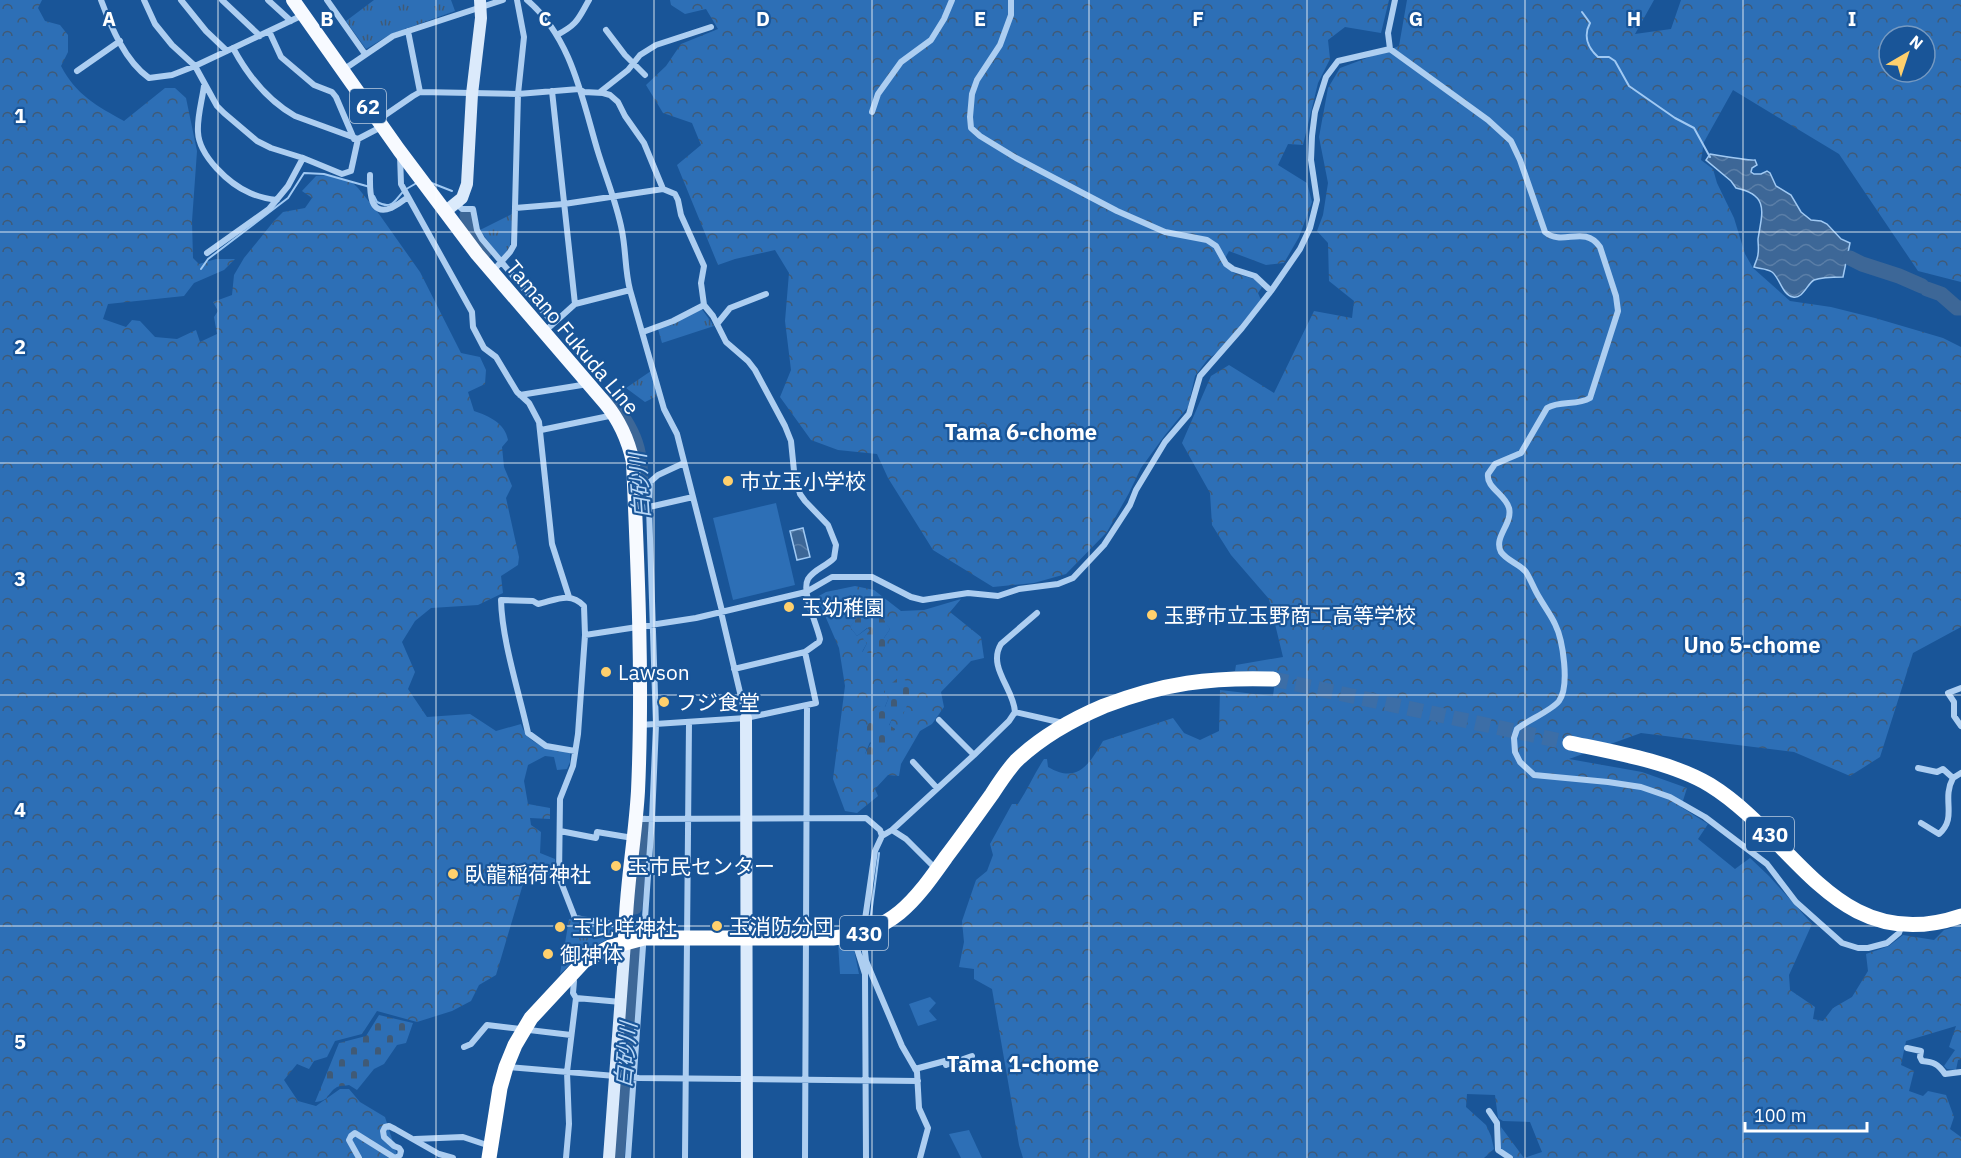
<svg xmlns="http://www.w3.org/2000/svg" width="1961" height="1158" font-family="'IBM Plex Sans','Noto Sans JP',sans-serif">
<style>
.grass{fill:#2d6fb6}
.forest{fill:url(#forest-crowns);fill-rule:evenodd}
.cemetery{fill:url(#cemetery-stones)}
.park{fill:url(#park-tufts)}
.water{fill:url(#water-waves);stroke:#a0c9f3;stroke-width:1.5}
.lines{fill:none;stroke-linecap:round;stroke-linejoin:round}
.stream{stroke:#a0c9f3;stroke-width:2}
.river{stroke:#3d6797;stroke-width:15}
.highway-tunnel{stroke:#3c6ea7;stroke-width:15;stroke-dasharray:15 8;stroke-linecap:butt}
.street{stroke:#adcef1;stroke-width:6}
.secondary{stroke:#dbeafb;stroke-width:12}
.primary{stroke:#f7faff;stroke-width:14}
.highway{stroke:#fff;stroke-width:15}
.grid{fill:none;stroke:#fff;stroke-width:1.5;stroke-opacity:0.55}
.poi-dot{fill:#ffd06d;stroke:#195598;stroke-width:2}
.labels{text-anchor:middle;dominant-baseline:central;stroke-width:4.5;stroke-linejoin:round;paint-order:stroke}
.shield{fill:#195598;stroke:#bacce0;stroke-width:1.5}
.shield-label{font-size:20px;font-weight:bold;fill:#fff}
.street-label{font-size:21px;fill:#fff;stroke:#195598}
.poi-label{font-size:21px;fill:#fff;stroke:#195598;text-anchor:start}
.neighbourhood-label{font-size:22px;font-weight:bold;fill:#fff;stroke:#195598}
.water-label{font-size:22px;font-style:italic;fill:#b9d8f7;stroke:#195598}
.grid-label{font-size:20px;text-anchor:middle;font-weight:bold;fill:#fff;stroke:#195598;stroke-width:4.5;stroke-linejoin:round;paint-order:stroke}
</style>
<defs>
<pattern id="forest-crowns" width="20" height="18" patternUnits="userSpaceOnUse" patternTransform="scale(1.5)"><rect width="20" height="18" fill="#2d6fb6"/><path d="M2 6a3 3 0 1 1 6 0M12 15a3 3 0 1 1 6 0" fill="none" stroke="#405a76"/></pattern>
<pattern id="cemetery-stones" width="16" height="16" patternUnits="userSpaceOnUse" patternTransform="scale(1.5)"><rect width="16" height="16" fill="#2d6fb6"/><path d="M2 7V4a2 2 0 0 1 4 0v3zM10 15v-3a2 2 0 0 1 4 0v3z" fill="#405a76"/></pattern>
<pattern id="park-tufts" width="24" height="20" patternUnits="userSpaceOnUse" patternTransform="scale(1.5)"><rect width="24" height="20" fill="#2d6fb6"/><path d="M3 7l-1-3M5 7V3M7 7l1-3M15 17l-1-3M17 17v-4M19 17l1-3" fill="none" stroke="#405a76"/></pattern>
<pattern id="water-waves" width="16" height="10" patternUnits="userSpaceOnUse" patternTransform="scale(1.5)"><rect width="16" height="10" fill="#3d6797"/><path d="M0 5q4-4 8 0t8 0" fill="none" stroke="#5a7ea7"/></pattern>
</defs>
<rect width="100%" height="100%" fill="#195598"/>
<!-- grass -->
<path class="grass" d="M776 503 795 585 733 600 713 518Z
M838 943 853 944 859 974H840Z
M930 997 936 1003 929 1011 937 1020 918 1026 909 1004Z
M969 1130 982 1158H961L949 1134Z"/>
<!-- forest -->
<path class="forest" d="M0 0H42L38 8 45 21 60 25 68 35V52L61 66C76 95 97 106 124 121L165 88H175L186 98 197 151 192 221 193 258 199 264 216 259H235L224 270 194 283 184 296 108 304 103 319 126 327 132 320 140 321 155 337 177 339 196 330 200 342 217 334 214 317 218 311 213 302 232 295 234 275 244 258 274 221 283 212 305 208 312 198 302 191 316 176 328 175 352 182 358 188 379 214 420 272 461 353 480 357 486 370 485 384 468 392 474 411C489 416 505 423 508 440L502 447 504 467 512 486 506 498 519 557 518 565 501 576 503 593 478 605 431 608 415 621 402 642 415 672 408 689 427 717 470 714 496 731 521 724C528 747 549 747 570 753V762L567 769 557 770 554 757 545 756 528 765 524 781 528 804 550 808V819L530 818 531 825 541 832 540 853 555 859 556 874 552 879 526 874 496 975 479 985 471 1001 452 1011 417 1022 377 1011 362 1034 335 1041 327 1057 314 1061 309 1069 297 1064 284 1080 298 1101 316 1106 340 1089H349L360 1102 385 1117 398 1158H0Z
M670 0H1389L1381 33 1345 27 1328 40 1330 59 1318 83 1303 145 1288 144 1278 165 1307 183 1312 202 1299 237 1284 263 1266 265 1229 251 1222 264 1234 273 1254 279 1262 287 1258 293 1261 300 1219 351 1208 359 1195 376 1188 407 1165 435 1141 468 1129 493 1107 532 1066 574 1034 583 993 587 933 550 888 478 877 454 838 450 811 440 780 397 791 370 785 321 789 273 775 250 735 259 718 265 677 165 701 145 692 123 663 113 646 85 666 66 681 44 718 29 706 9 685 14 671 5Z
M1407 0H1654L1635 34 1671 29 1681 0H1961V282L1918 271 1839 154 1733 90 1704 142 1701 160 1713 169 1717 183 1734 218 1745 254 1753 268 1790 301 1831 307 1875 318 1943 338 1961 347V627L1913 653 1880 757 1850 776 1794 752 1641 733 1569 759 1642 772 1687 788 1681 807 1708 824 1698 839 1735 869 1750 858 1769 876 1812 924 1789 975 1790 990 1815 1007 1813 1019 1823 1021 1833 1008 1852 997 1868 971 1866 954 1889 946 1903 935 1934 940 1944 930 1961 925V1059L1958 1060 1956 1070 1947 1069 1944 1066 1955 1050 1949 1047 1956 1026 1906 1041 1901 1065 1914 1071 1909 1091 1923 1096 1928 1091 1946 1095 1954 1117 1950 1129 1961 1137V1158H1514L1500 1148 1501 1127 1524 1158 1542 1152 1530 1122 1503 1121 1498 1118 1495 1095 1467 1094 1466 1107 1486 1125 1491 1136 1494 1149 1484 1158H1023L1019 1145 992 989 974 979V969L959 967 964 942 962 921 976 880 987 871 993 855 990 844 1012 804H1018C1028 789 1034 774 1044 759H1047L1048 767C1077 784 1089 765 1103 741L1173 718 1184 733 1200 740 1219 731 1220 690 1273 696 1276 672 1235 671 1236 665 1283 657 1269 599 1231 555 1212 525 1210 493 1182 443 1211 376 1229 365 1274 393 1314 311 1352 318 1354 301 1329 281 1328 243 1317 231 1323 215 1328 183 1319 137 1328 88 1340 68 1399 46ZM1889 36H1925V72H1889Z
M855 586 874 590 901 611 924 610 961 599 950 612 981 637 984 658 971 661 941 692 944 707 932 724 920 731 901 764 899 776 888 775 875 789 878 796 857 813 845 811 833 779 845 686 839 648 817 597 826 592ZM856 596 863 605 879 615 890 629 884 638 862 652 867 643 870 631 868 628 857 636 850 627 859 616ZM889 697 892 719 889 726 895 729 881 748 865 754Z"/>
<!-- cemetery -->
<path class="cemetery" d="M856 596 863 600 862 603 863 605 873 603 890 629 884 638 888 646 876 653H862L867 643 863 639 870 630 867 628 857 636 850 627 858 616 848 605Z
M899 677 912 684 913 692 901 719H892L889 725 895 729 886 746 881 748 875 761 865 754 871 743 863 735 877 706 885 707 889 697 884 692 886 688Z
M379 1015 413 1023 406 1043 397 1045 384 1064 374 1069 357 1090 349 1085C345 1086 341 1085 337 1087 327 1093 330 1101 315 1102L339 1043 366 1036Z"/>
<!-- park -->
<path class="park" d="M374 0H451L455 11 391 34 366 49 346 21Z
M512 214 510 246 501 259 480 230Z
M701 308 714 326 662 343 658 329Z
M651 371 657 396 645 402 626 388Z
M569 919 614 926 610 938 583 952 560 974Z"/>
<!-- water -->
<path class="water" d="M1710 154C1716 155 1752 161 1755 160L1757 165 1752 168 1751 172 1754 174H1761L1767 171 1770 173 1776 186 1791 195 1801 212 1811 220 1821 221 1827 224 1841 239 1850 243 1843 277C1834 277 1822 277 1814 280 1807 284 1803 299 1793 297 1782 295 1780 278 1772 272 1766 268 1760 269 1754 267 1755 263 1758 258 1758 254 1759 249 1758 244 1758 239 1762 213 1770 195 1736 188L1731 181 1706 160Z
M803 528 810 557 797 560 790 531Z"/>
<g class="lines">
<!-- stream -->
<path class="stream" d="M1582 12 1590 23C1583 36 1588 48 1598 57H1609L1615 61 1629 86 1675 118 1694 128 1710 157
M429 182 452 191
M374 196 377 202C394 211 395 198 405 190 409 187 414 185 418 182
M201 269 208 259 288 198 304 173 324 174 370 187
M870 922 879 853"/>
<!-- river -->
<path class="river" d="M467 215 473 237 484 252
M1850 258 1862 264 1899 276 1922 286
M1927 289 1941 294 1957 308H1961
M610 400C641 438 641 456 641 503
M635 907 642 822
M617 1158 634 952"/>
<!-- highway-tunnel -->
<path class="highway-tunnel" d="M1273 679 1570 743"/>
<!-- street -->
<path class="street" d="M101 0C111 27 125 61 149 78L172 75 195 66 303 15
M144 0 155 24 172 45 195 66 217 106 224 113 257 141 271 148 303 158 342 174 351 171 358 139 383 126
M181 0 206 31 227 51
M222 0 260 36
M268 0 291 21
M327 0 365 54
M527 0C572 38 582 99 598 152 606 178 617 204 622 231 626 251 625 271 630 290L664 409 677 434 722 611
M1011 0V15L1000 45 977 80 972 94 970 117 971 128 980 136 1016 158 1117 211 1165 232 1207 240 1216 246 1226 264 1233 269 1255 276 1271 291
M606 30 625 55 645 75
M269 31 281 57 314 85 332 92 336 97 354 139
M408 31 420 92
M557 35C578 24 578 19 589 0
M233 48C248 76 267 100 295 116L358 139
M1390 49 1388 33 1395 0
M343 70 393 36 503 0
M77 71 120 41
M204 86C202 101 197 117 198 132 199 156 229 184 250 193 259 197 268 199 277 200
M600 92 628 70 640 55 656 45 711 27
M872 112 878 94 901 62 931 40 944 19 952 0
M378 120 413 96 420 92 518 94 579 89 584 92 603 93 610 95 618 102 625 116 644 143 663 189
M400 155 401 184 472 312 473 327 484 348 496 357 517 392 529 403 539 422 552 544 569 597
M370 175C370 188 368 217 391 208 397 205 403 201 408 197
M457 204 462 209H473L477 230 482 239 553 323
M515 208 564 204 663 189 675 194 678 200 681 215 704 266 701 283 704 305 713 316 726 342 748 361 755 370 785 426 791 441 794 471 800 494 805 501 828 525 836 545 834 558C827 566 814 569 808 579 801 592 817 624 820 639L819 642 805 652 734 669
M207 253 269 209 288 186 303 158
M492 272 510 252 514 245 518 94 524 37 517 0
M575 304 630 290
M717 324 730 308 766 294
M544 332 575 304 552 91
M643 332 673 321 704 305
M520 395 588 384
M541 430 614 415
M636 508 649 507 693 497
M721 612 746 718
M1037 613 1001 644C987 667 1014 689 1015 712L1063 723
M585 635 696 618 806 592 832 577H872L911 597 923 600 968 593 998 596 1019 589 1058 584 1073 578 1104 545 1130 505 1136 490 1165 442 1189 414 1200 376 1242 328 1271 291 1300 249 1310 228 1317 200 1311 160 1312 136 1315 112 1326 77 1338 61 1390 49 1488 120 1511 141 1520 160 1545 232C1563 247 1584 224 1600 247L1616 296 1618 311 1590 398C1577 406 1560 400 1547 408L1521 453 1495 464 1488 474C1486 488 1505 494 1509 508 1513 524 1493 537 1501 552 1507 561 1520 564 1526 572 1531 580 1534 589 1539 597 1544 606 1551 615 1555 624 1563 640 1570 686 1559 701 1551 711 1528 720 1517 729L1514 738 1515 752 1520 762 1534 775 1608 782 1641 787 1670 797 1705 817 1767 864 1796 902 1842 943 1858 948H1868L1887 943 1899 933 1902 925
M1961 688 1948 693 1954 702V716L1961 726
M939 720 974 755
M640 725 746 718 816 703 805 652
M575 751 546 746 528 733C519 692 502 641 501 600L533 601 538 604C556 600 570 591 584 606L585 635 578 734 573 766 560 799 559 877 575 918 625 926
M913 762 937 788
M1918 768 1937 772 1943 769 1953 778 1961 773
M636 819 866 818 880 830 882 836
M1921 823 1939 834C1958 817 1941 800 1953 778
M892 830 906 839 936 869
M560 831 596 838 597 832 633 838
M853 936 865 974 866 1158
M570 977 574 981 573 993 576 998
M464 1047 471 1044 487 1025 571 1035
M1907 1048 1921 1051 1920 1057 1922 1061C1934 1062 1938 1064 1945 1074L1961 1072
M507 1067 639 1078 918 1081
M915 1069 945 1061 946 1065 972 1056
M1489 1111 1497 1123 1498 1150 1510 1158
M415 1139 463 1137 490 1146
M359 1158 349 1140 351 1136 355 1133 395 1158
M396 1158 400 1155 401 1151 399 1148 394 1146 384 1137 383 1131 385 1127 389 1126 395 1129 439 1154 453 1158
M566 1158 569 1124 567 1072 576 998 621 1002
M628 1158 652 819 656 725 649 507 650 482 658 475 684 463
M685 1158 689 723
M805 1158 807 705
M920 1158 928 1128 919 1108 917 1072 902 1046 866 961 863 933 875 851 882 836 892 830 974 755 1009 721 1015 712"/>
<!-- secondary -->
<path class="secondary" d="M446 211 462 198 467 184 472 94 481 18 480 0
M746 718 747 1158
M609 1158 625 942"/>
<!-- primary -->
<path class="primary" d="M293 0 399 150 477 254 605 403C620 421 628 439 633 462 638 572 643 681 638 791 635 842 625 892 625 942"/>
<!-- highway -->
<path class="highway" d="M1570 743C1613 752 1672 762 1710 785 1796 838 1837 958 1961 916
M489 1158 500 1088 506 1067 515 1045 531 1018 584 961 610 947 644 938H833C893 932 914 902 946 857 962 836 977 815 992 794 999 783 1007 771 1016 761 1042 736 1071 720 1104 706 1164 683 1210 677 1273 679"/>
</g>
<!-- grid -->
<path class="grid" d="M218 0V1158M436 0V1158M654 0V1158M872 0V1158M1089 0V1158M1307 0V1158M1525 0V1158M1743 0V1158M0 232H1961M0 463H1961M0 695H1961M0 926H1961"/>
<!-- markers -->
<g class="poi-dot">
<circle cx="728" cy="481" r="6"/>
<circle cx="789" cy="607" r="6"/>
<circle cx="1152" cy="615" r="6"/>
<circle cx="606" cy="672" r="6"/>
<circle cx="664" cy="702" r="6"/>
<circle cx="616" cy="866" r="6"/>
<circle cx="453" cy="874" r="6"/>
<circle cx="717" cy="926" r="6"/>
<circle cx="560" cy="927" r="6"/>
<circle cx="548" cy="954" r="6"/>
</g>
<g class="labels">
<!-- shield labels -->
<g class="shield">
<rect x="350" y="89" width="36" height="34" rx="4.5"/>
<rect x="1746" y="817" width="48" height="34" rx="4.5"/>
<rect x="840" y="916" width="48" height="34" rx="4.5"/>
</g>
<g class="shield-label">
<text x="368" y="106">62</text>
<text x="1770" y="834">430</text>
<text x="864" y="933">430</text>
</g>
<!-- street labels -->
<g class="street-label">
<text transform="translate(573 337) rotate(50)">Tamano Fukuda Line</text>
</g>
<!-- poi labels -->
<g class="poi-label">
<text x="740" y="481">市立玉小学校</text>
<text x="801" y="607">玉幼稚園</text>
<text x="1164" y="615">玉野市立玉野商工高等学校</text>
<text x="618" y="672">Lawson</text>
<text x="676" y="702">フジ食堂</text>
<text x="628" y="866">玉市民センター</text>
<text x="465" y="874">臥龍稲荷神社</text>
<text x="729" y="926">玉消防分団</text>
<text x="572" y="927">玉比咩神社</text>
<text x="560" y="954">御神体</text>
</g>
<!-- neighbourhood labels -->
<g class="neighbourhood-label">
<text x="1021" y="431">Tama 6-chome</text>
<text x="1752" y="644">Uno 5-chome</text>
<text x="1023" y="1063">Tama 1-chome</text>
</g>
<!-- water labels -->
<g class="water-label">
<text transform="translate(639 486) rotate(-94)">白砂川</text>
<text transform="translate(625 1055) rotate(-85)">白砂川</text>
</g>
</g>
<g class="grid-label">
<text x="109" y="26">A</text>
<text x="327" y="26">B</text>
<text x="545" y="26">C</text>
<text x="763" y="26">D</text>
<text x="980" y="26">E</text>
<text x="1198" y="26">F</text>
<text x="1416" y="26">G</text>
<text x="1634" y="26">H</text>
<text x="1852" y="26">I</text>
<text x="20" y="123">1</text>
<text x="20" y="354">2</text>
<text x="20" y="586">3</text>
<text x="20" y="817">4</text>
<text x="20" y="1049">5</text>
</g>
<!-- north arrow -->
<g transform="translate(1907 54) rotate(39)"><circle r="28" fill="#195598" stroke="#7599c1" stroke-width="1.5"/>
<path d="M0-4.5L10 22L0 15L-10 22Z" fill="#ffd06d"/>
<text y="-9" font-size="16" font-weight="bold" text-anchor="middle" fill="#ffffff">N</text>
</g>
<!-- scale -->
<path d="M1745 1122v9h122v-9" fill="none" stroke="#ffffff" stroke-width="3"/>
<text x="1754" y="1122" font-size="18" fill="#ffffff" stroke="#195598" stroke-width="4.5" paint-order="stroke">100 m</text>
</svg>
